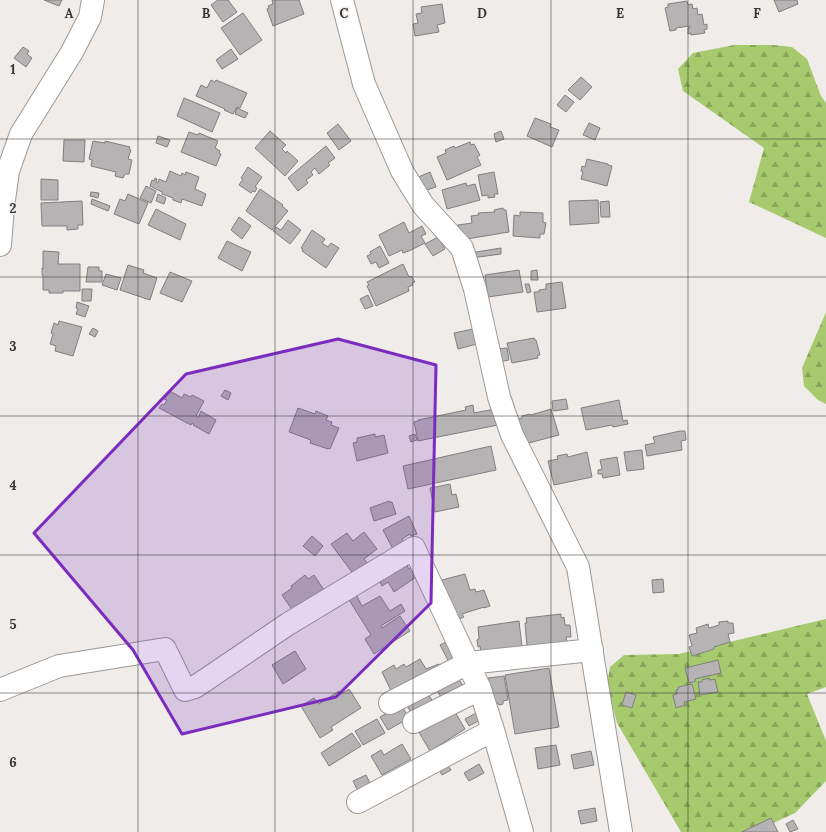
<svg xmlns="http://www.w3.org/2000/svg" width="826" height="832" font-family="Lora,serif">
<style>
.forest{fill:url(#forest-firs)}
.building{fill:#b6b3b5;stroke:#817e80}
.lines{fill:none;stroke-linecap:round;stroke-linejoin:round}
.minor-casing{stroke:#9a9895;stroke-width:24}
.minor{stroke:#fff;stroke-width:22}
.marked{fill:#7b2cbf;fill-opacity:0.2;stroke:#7b2cbf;stroke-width:3;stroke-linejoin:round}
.grid{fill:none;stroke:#373635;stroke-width:1;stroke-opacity:0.55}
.grid-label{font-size:13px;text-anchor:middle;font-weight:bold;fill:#373635;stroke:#efece9;stroke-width:3;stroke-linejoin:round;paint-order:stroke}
</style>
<defs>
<pattern id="forest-firs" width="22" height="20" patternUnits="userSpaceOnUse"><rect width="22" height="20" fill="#a6ca6d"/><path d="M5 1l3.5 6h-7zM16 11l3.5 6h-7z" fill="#88a55a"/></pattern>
</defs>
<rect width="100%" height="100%" fill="#efece9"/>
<!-- forest -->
<path class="forest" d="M734 45H773L792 47 807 59 821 96 826 103V238L749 202 764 148 683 91 678 69 693 53Z
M826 312V404L818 400 804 386 802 368Z
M826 619V687L807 694 826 741V781L795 813 754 832H681L617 723 607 685 610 667 624 655 679 654Z"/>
<!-- building -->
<path class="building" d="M44 0H62L59 6Z
M218 0H228L237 12 223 22 211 5Z
M272 0H299L304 14 273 26 267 9 269 8 268 6 273 4Z
M774 0H797L798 4 779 12Z
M687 1 688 5 692 4 693 9 697 8 698 15 702 14 704 25 707 24V29L704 30 705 33 691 35V33L688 34V28H690L689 26 676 28V30L670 31 665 8 668 7V4Z
M442 4 445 23 437 25 439 32 415 36 413 24 418 23 416 14 422 13 421 7Z
M243 13 262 40 240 55 221 28Z
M23 47 29 51 27 54 32 58 26 67 14 58Z
M231 49 238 59 222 69 216 60Z
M581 77 592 87 580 100 568 90Z
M211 80 215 82 216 80 247 93 240 108 237 107 233 114 224 110 225 109 196 96 201 85 207 88Z
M565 95 574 102 566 112 557 105Z
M184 98 220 113 212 132 177 116Z
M237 108 248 113 245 118 235 114Z
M535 118 551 124 550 127 559 130 552 147 527 136Z
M589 123 600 128 595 140 583 135Z
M338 124 351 141 339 150 327 133Z
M270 131 286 145 282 149 286 153 287 151 298 161 285 176 255 148Z
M501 131 504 139 496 142 494 134Z
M189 132 198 135 199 133 218 141 215 148 220 151 219 153 221 154 216 166 181 152Z
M158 136 170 140 167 147 156 143Z
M64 140H85L84 162 63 161Z
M93 141 105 143V141L130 147 129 149 131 150 128 159 132 160 129 174H125L123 178 115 176 116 172 91 166 92 160 89 159Z
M470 142 471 145 474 144 480 155 477 157 481 165 447 180 437 157 446 153 445 150 454 146 455 148Z
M326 146 335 158 328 163 330 165 319 174 315 168 311 172 313 175 306 180 308 183 298 191 288 178Z
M587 159 608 164V165L612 166 607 186 581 179 583 172 581 171 582 166 585 167Z
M248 167 262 177 255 187 257 188 255 192 253 191 251 193 239 185 243 179 241 178Z
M170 171 181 176 182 173 185 175 186 172 199 177 195 189 206 194 202 206 182 199 181 203 173 200V198L162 194V192L150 186 152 180 154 181 155 178 157 179 156 182 158 183 159 179 166 182Z
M430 172 436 187 421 192 416 178Z
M494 172 498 194H494L495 197 488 198V195L482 196 478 175Z
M41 179 58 180V200H41Z
M466 183 467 186 475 184 480 200 447 209 442 190Z
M146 186 156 191 151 203 140 198Z
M260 189 283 205 282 206 288 211 272 230 246 211Z
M91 192 99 193 98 198 90 196Z
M128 194 148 203 139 224 114 214 120 199 125 201Z
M158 194 166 198 164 204 156 201Z
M92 199 110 206 108 211 91 204Z
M598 200 599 223 570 225 569 201Z
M82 201 83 225H78V229L67 230V226H42L41 203Z
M609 201 610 217H601L600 202Z
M503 208 504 210H506L509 232 461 240 458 225 472 223 471 216 479 215 478 213 495 212 494 210Z
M156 209 186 224 180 240 148 225Z
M520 212 543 213V222L546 223 544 234H540V238L513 236 514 215 520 216Z
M239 217 251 226 242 239 231 230Z
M288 220 301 230 290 244 273 231 276 227 281 230Z
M404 222 409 233 422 226 426 234 421 236 425 243 409 251 403 253 402 250 389 256 379 235Z
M312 230 325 239 322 243 328 247 331 243 339 248 326 268 302 251 303 249 301 248Z
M438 237 445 249 433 256 425 244Z
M227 241 251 252 242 271 218 258Z
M380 246 389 263 379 268 376 262 371 264 367 256 371 254 370 252Z
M501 248V254L471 258 470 253Z
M43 251 59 252 58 264H80V291H63V293H49V290H43V275H42V268L43 269Z
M403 264 409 277 411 276 415 282 412 283 413 285 408 287 409 291 376 306 367 286 369 285 367 282Z
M128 265 144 270 143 273 157 278 150 300 120 290Z
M88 267H99V271H102V282H86Z
M519 270 523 292 488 297 485 275Z
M537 270 538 280H531V271Z
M170 272 192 281 182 302 160 293Z
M106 274 121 278 117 290 102 285Z
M562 282 566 308 537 312 534 292H539V290L546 289V284Z
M525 284H529L531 292 527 293Z
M82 289H92L91 301H82Z
M368 295 373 306 365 309 360 299Z
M77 302 89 306 85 317 76 314 78 309 76 308Z
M59 321 82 327 73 356 55 351 56 346 50 344 53 334 51 333 54 323 58 325Z
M93 328 98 331 95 337 89 334Z
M473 329 477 344 458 349 454 333Z
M534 338 535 340H536L540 355 537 356 538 358 512 363 507 343Z
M507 348 509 360 498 362 496 349Z
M225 390 231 393 228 400 221 396Z
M170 391 182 398 184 394 191 397 192 395 204 401 196 416 198 418 201 411 216 420 209 434 193 425 194 424 192 423 191 425 159 408 162 404 164 405 167 400 164 399Z
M566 399 568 409 553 411 552 401Z
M619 400 623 421 627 420 628 424 613 427 612 425 586 430 581 408Z
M473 405 474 413 495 409 498 425 418 441 414 422 418 421V420L466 410 465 407Z
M298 408 315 414 316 411 328 416 326 420 332 422 331 425 339 428 330 449 328 448V449L310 443 311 440 289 432Z
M551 409 559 435 525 444 518 419 522 418V416L530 414 531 415Z
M680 431H685L686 440 681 441 682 450 647 456 645 445 655 443 653 437Z
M375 434V437L384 435 388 453 357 461 353 443 357 442V438Z
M415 434 417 440 411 442 409 436Z
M491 446 496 470 408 489 403 466Z
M642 450 644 469 627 471 624 452Z
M587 452 592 477 554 485 548 461 558 459 557 456 567 454 568 457Z
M617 457 620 475 603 478 602 474H598V470L602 469 600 460Z
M450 484 452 495 456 494 459 507 435 512 430 488Z
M389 501V502H392L396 514 374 521 370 508Z
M409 516 417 534 411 536 410 534 402 539 406 545 394 551 383 530Z
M364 532 377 549 364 559 368 564 354 575 331 544 347 533 353 541Z
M312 536 323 546 315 556 303 546Z
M406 564 409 569 414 567 419 575 394 592 388 582 382 586 377 576Z
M465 574 470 590 475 589 476 592 484 590 490 606 484 608V607L462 614 464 617 454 621 442 580Z
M305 575 308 579 314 575 324 590 293 611 282 595 292 588 291 586Z
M663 579 664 592 653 593 652 580Z
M354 591 362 606 380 596 390 611 401 604 405 611 381 626 382 628 400 616 410 631 374 654 365 639 371 635 346 595Z
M561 614V618L564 617 565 625H570L571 637H566L567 642 527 646 525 623H527L526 618Z
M519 621 522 647 481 652 480 646 478 647 477 640 479 639 478 627Z
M728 621V623H733L734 633 728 634 730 642 714 647V649L692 656 689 647 692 646 689 635 697 633 696 628 708 624 709 628 719 625V622Z
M450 640 459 657 449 662 440 645Z
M295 651 306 669 283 684 272 665Z
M420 659 426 669 439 664 441 668 393 695 382 672 394 665 396 669 404 664 406 667Z
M718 660 721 673 695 679 696 681 689 683 685 668Z
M549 668 559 727 515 734 505 675Z
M455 673 463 686 442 699 434 685Z
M504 676 508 700 503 701V704L499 705 498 703H492L488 678Z
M709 678V680L715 679 718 692 700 695 698 682H702V680Z
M692 684 696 699 684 702 685 705 676 708 673 695 677 694 676 690H678V687Z
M349 689 361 708 331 727 333 730 320 738 301 706 314 698 319 704 339 691 341 694Z
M426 690 434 704 413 716 405 702Z
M626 692 636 695 632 708 622 705Z
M401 705 409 718 388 730 380 717Z
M452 707 465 729 430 751 417 729Z
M478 712 482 719 469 726 465 719Z
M377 719 385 733 363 745 355 731Z
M352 733 361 746 329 766 321 753Z
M402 744 411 759 382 775 371 756 381 750 384 755Z
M556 745 560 765 538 769 535 748Z
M591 751 594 765 574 769 571 755Z
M447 764 451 770 442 775 439 770Z
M479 764 484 773 469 781 464 773Z
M366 775 371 785 358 791 353 781Z
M595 808 597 821 581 824 578 811Z
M771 818 778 832H742Z
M793 820 798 829 790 832 786 824Z"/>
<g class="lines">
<!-- minor casing -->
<g class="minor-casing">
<path id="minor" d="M342 0 364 84 402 171 423 205 462 248 475 289 499 397 512 435 578 567 621 832
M0 245 3 207 8 171 21 134 72 52 90 17 93 0
M0 690 59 666 165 649 185 690 195 687 288 624 414 548 480 689 493 730 522 832
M390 703 468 663 592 650
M414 722 480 689
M358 802 493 730"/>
</g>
<!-- minor -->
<use href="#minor" class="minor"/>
</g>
<!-- marked area -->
<path class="marked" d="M338 339 436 365 431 603 336 697 182 734 133 650 34 533 186 374Z"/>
<!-- grid -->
<path class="grid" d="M138 0V832M275 0V832M413 0V832M551 0V832M688 0V832M0 139H826M0 277H826M0 416H826M0 555H826M0 693H826"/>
<g class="grid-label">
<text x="69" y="18">A</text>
<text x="206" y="18">B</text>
<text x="344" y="18">C</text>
<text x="482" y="18">D</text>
<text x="620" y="18">E</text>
<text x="757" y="18">F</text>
<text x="13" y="74">1</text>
<text x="13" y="213">2</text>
<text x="13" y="351">3</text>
<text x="13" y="490">4</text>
<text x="13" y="629">5</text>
<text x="13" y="767">6</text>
</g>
</svg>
